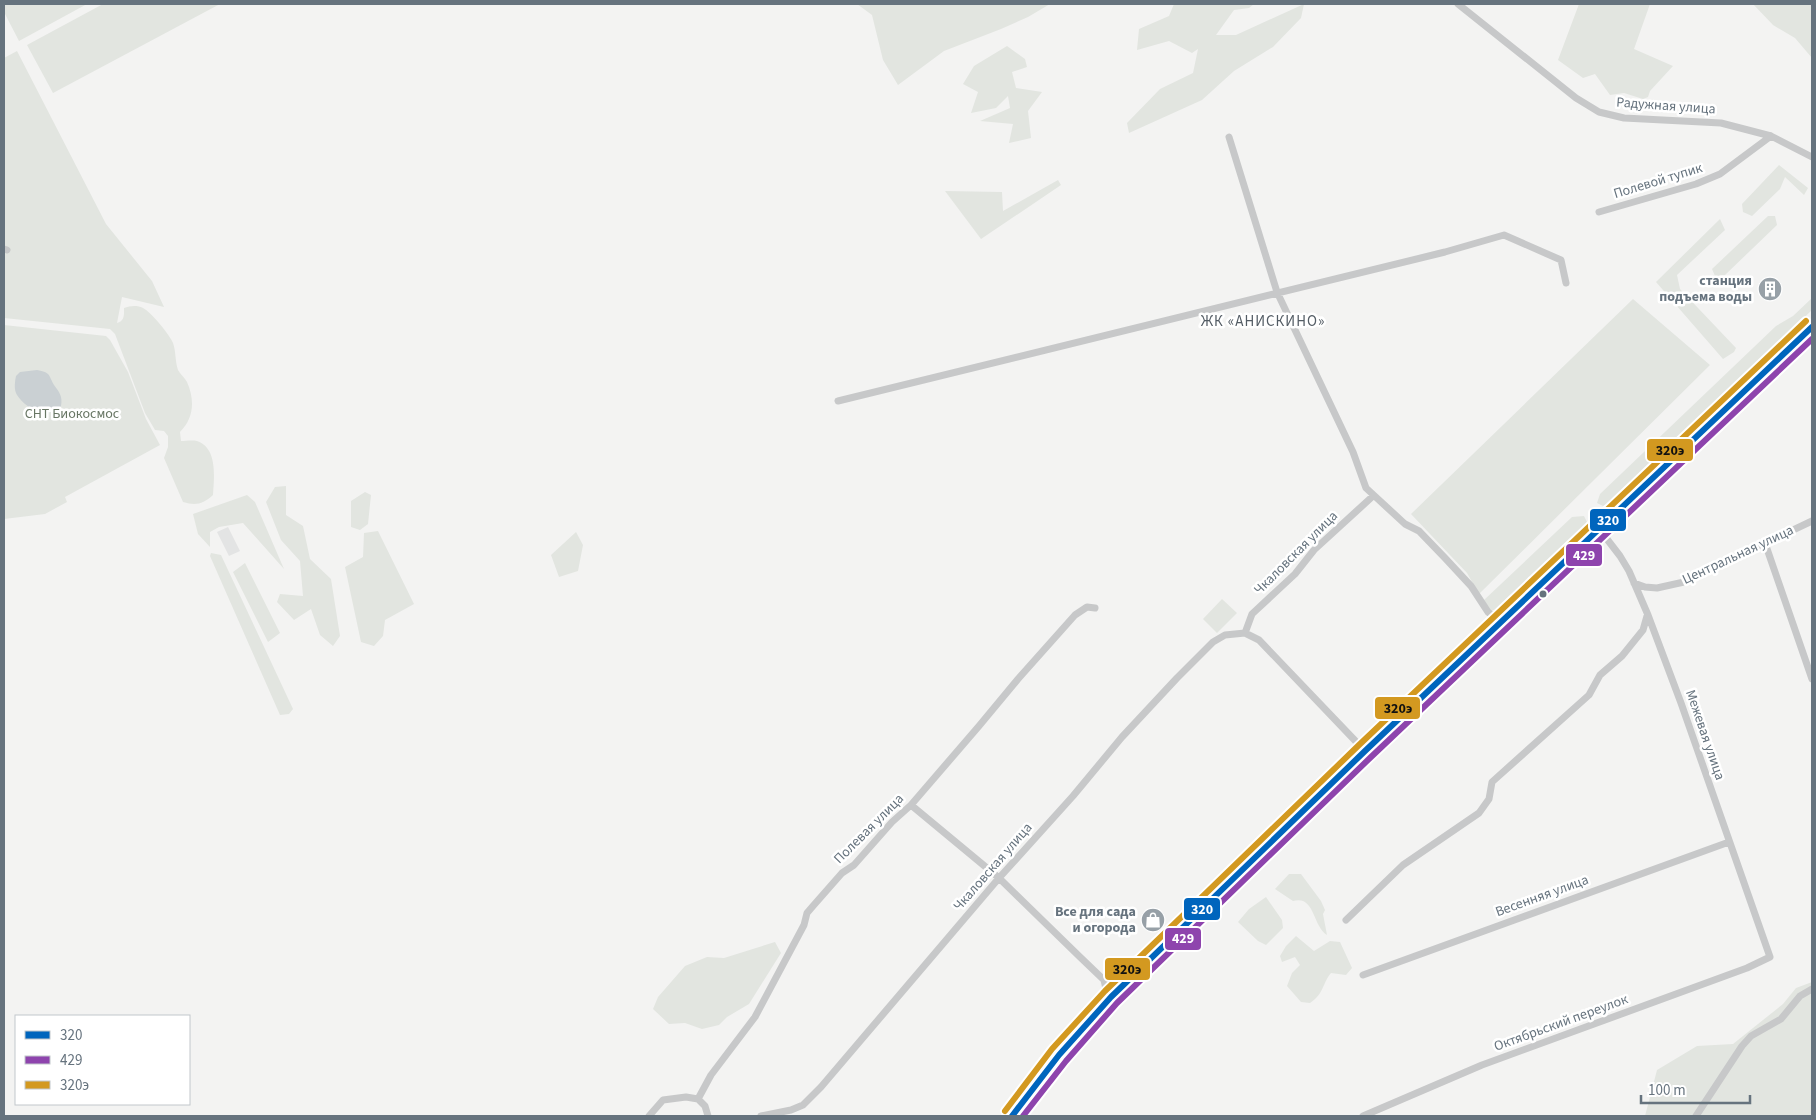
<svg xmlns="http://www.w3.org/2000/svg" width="1816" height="1120" font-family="'Source Sans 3',sans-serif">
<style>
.built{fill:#e3e4e4}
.green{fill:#e2e5e0}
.water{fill:#cad0d3}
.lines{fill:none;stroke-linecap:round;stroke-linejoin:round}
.primary-casing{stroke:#d0d1d1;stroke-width:14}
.minor{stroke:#c7c8c9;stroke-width:7}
.primary{stroke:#dddede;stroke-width:11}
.bus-1-casing{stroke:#fff;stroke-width:10}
.bus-2-casing{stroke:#fff;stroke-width:10}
.bus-3-casing{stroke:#fff;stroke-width:10}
.bus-1{stroke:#0065bd;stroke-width:6}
.bus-2{stroke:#8e44ad;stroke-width:6}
.bus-3{stroke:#d39920;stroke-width:6}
.bus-dot{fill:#66737e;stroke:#fff;stroke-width:2}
.labels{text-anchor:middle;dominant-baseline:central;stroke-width:5;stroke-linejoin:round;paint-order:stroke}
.street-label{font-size:14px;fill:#66737e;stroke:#fff}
.poi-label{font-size:14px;font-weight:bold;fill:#66737e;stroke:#fff;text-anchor:end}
.park-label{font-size:14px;fill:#687664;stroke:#fff}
.neighbourhood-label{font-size:15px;letter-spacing:1px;fill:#535c64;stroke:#fff}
.line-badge{stroke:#fff;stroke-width:2}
.badge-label{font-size:14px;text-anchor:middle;font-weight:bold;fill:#fff}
.pale-badge-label{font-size:14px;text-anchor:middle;font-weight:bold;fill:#111}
</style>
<rect width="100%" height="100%" fill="#f3f3f2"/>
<!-- built -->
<path class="built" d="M228 527 240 551 229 556 217 532Z"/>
<!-- green -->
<path class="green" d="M4 4H87L19 41 4 12Z
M103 4H220L53 93 27 45Z
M857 4H1050L1028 17 1001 29 944 51 898 85 883 60 872 15Z
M1174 4H1254L1249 8 1234 10 1216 35H1236L1304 4 1301 18 1273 47 1234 71 1202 100 1129 133 1127 123 1160 89 1193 73 1198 49 1192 53 1169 41 1137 50 1139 29 1169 16Z
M1579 4H1650L1634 49 1673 66 1650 91 1648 97 1643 99 1624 93 1610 95 1595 74 1583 78 1558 60Z
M1753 4H1812V58L1795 38 1773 25Z
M1007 46 1025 59 1027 67 1012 72 1016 88 1042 92 1028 111 1031 138 1009 143 1013 124 980 121 1010 108 1008 96 996 108 971 113 978 92 963 84 974 66Z
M17 51 106 224 152 281 164 307 122 297 117 323C125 321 124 314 124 308 130 306 137 305 143 308 151 312 170 335 173 343 176 351 175 362 178 370 180 374 185 378 187 382 195 400 194 418 180 432L181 441C185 441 193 440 197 441 218 448 214 478 213 495 203 504 196 506 183 502L164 458 168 447V436L164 431 155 430 145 413 115 334 110 329 4 318V58Z
M1779 165 1808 188 1804 195 1785 177 1780 189 1752 216 1743 212 1742 204Z
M1058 180 1061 185 981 239 945 191 1002 192 1003 211Z
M1768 216H1775L1777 225 1725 275 1715 276 1712 269Z
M1720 219 1725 230 1677 275 1680 289 1736 348 1734 352 1723 359 1656 282Z
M1812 298V310L1611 502 1603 506 1597 503 1600 494 1776 326 1793 316Z
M1633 299 1710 365 1479 594 1467 573 1411 514Z
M4 325 106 336 110 340 128 372 146 419 160 445 65 497 67 502 45 514 4 519Z
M286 486V515L303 526 310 559 331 579 340 636 333 646 320 635 311 609 294 620 277 602 280 594 303 596 300 561 281 540 266 502 275 487Z
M365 492 371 495 368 524 360 530 351 527V501Z
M247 495 255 502 284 569 243 523 219 527 210 532V547L198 534 193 514Z
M1584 516 1587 522 1584 529 1536 576 1528 577 1527 584 1497 609 1491 611 1484 600 1572 517Z
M378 531 414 604 385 620 383 636 374 646 361 642 345 567 363 557 364 533Z
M576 532 583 545 578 571 559 577 551 555Z
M211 553 221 555 293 709 289 714 280 715 210 556Z
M245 563 280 633 268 642 233 572Z
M1222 599 1237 613 1217 633 1203 619Z
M1289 874H1301L1321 901 1325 910 1323 914 1327 935C1312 925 1315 895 1293 901L1275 889Z
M1266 897 1282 920 1283 928 1266 945 1258 941 1238 922 1249 909Z
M1296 936 1314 951 1330 941 1340 942 1352 968 1346 975 1331 973C1322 984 1324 994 1310 1003L1301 1002 1287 986 1292 973 1300 965 1295 957 1282 962 1280 956 1286 946Z
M775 942 781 953 749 1004 727 1017 719 1025 702 1029 685 1023 669 1024 653 1009 658 997 685 966 707 957 724 958Z
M1812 982V1116H1645L1657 1070 1697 1046 1733 1044 1783 1004 1796 988Z"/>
<!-- water -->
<path class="water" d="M37 370C51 373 48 374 54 385 59 392 63 396 61 406 57 409 52 413 46 413 36 414 20 402 16 393 14 388 15 381 16 376L20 372Z"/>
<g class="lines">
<!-- primary casing -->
<g class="primary-casing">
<path id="primary" d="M1012 1116 1059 1055 1111 997 1365 751 1812 327"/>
</g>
<!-- minor -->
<path class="minor" d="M1458 4 1576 98 1599 112 1624 118 1721 123 1771 136 1812 157
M1229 137 1277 292 1353 452 1366 488 1405 524 1419 531 1445 558 1471 586 1488 612 1501 623
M1599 212 1696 184 1720 174 1771 136
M4 249 7 250
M838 401 1445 252 1504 235 1561 260 1566 283
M1765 543 1812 679
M1634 583 1645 587 1657 588 1684 582 1812 521
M1245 633 1252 614 1295 574 1314 550 1373 496
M911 805 999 878 1080 957 1104 980 1106 989 1111 997
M1346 920 1403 865 1479 813 1489 799 1492 782 1589 695 1600 675 1622 656 1643 630 1647 616
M1363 975 1729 842
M698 1099 711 1075 755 1017 804 925 807 913 813 906 842 873 854 865 892 822 911 805 979 726 1018 679 1075 615 1087 607 1095 608
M698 1099 705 1106 708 1116
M649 1116 663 1100 686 1097 698 1099
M761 1116 791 1110 803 1105 821 1087 999 878 1073 796 1122 737 1177 678 1213 642 1225 635 1245 633 1259 640 1365 751
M1363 1116 1482 1065 1747 968 1770 957 1681 703 1648 615 1629 571 1620 556 1600 530
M1696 1116 1742 1046 1751 1036 1781 1019 1800 996 1812 989"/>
<!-- primary -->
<use href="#primary" class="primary"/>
<!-- bus-1 casing -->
<g class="bus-1-casing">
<path id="bus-1" d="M1012 1116 1059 1055 1111 997 1365 751 1812 327"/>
</g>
<!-- bus-2 casing -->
<g class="bus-2-casing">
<path id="bus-2" d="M1023 1116 1066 1061 1117 1003 1371 757 1812 339"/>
</g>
<!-- bus-3 casing -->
<g class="bus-3-casing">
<path id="bus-3" d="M1005 1111 1052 1049 1105 991 1359 745 1806 321"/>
</g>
<!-- bus-1 -->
<use href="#bus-1" class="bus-1"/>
<!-- bus-2 -->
<use href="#bus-2" class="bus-2"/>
<!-- bus-3 -->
<use href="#bus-3" class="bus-3"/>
</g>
<!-- icons -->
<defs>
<g id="building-disc" transform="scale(1.25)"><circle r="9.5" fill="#97a0a7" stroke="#fff"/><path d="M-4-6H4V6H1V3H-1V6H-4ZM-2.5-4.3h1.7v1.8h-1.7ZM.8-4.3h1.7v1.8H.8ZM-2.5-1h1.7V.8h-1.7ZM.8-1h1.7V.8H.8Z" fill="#fff"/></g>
<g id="shop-disc" transform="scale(1.25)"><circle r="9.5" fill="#97a0a7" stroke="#fff"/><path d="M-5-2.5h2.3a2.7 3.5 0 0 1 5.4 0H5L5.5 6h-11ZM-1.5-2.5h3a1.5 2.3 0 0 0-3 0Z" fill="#fff"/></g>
</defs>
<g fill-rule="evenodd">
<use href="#building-disc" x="1770" y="289"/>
<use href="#shop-disc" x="1153" y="920"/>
</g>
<!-- markers -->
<circle class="bus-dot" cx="1543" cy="594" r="4.5"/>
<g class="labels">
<!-- street labels -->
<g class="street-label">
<text transform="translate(1666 106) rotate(4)">Радужная улица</text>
<text transform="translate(1658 181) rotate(-17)">Полевой тупик</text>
<text transform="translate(1296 553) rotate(-45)">Чкаловская улица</text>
<text transform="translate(1738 555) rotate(-25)">Центральная улица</text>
<text transform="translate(1705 735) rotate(71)">Межевая улица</text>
<text transform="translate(869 829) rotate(-45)">Полевая улица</text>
<text transform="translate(993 867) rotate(-49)">Чкаловская улица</text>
<text transform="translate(1542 896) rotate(-20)">Весенняя улица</text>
<text transform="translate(1561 1023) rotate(-20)">Октябрьский переулок</text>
</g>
<!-- poi labels -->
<g class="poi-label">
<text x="1752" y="281">станция<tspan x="1752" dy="16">подъема воды</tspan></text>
<text x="1136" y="912">Все для сада<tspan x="1136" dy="16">и огорода</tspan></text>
</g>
<!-- park labels -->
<g class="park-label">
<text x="72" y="414">СНТ Биокосмос</text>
</g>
<!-- neighbourhood labels -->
<g class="neighbourhood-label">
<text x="1263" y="321">ЖК «АНИСКИНО»</text>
</g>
</g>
<g class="line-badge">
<rect x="1646" y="438" width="48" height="24" rx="5" fill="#d39920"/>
<rect x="1589" y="508" width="38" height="24" rx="5" fill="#0065bd"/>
<rect x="1565" y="543" width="38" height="24" rx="5" fill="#8e44ad"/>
<rect x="1374" y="696" width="47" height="24" rx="5" fill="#d39920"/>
<rect x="1183" y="897" width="38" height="24" rx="5" fill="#0065bd"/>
<rect x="1164" y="927" width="38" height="24" rx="5" fill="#8e44ad"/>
<rect x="1104" y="957" width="47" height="24" rx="5" fill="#d39920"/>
</g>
<g class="badge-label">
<text x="1608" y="525">320</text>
<text x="1584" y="560">429</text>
<text x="1202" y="914">320</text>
<text x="1183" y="943">429</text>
</g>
<g class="pale-badge-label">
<text x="1670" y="455">320э</text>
<text x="1398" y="713">320э</text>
<text x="1127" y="974">320э</text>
</g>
<!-- border -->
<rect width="1816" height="1120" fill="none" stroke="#66737e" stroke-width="10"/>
<!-- legend -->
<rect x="15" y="1015" width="175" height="90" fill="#ffffff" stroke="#c2c7cb"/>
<rect x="25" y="1031" width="25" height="8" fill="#0065bd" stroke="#c2c7cb"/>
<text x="60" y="1040" font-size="15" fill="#66737e">320</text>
<rect x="25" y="1056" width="25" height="8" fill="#8e44ad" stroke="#c2c7cb"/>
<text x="60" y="1065" font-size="15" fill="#66737e">429</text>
<rect x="25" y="1081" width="25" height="8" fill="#d39920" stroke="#c2c7cb"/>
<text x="60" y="1090" font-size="15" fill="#66737e">320э</text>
<!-- scale -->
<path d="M1641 1095v8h109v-8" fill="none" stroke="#66737e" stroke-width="2.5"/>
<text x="1648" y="1095" font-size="15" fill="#66737e" stroke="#ffffff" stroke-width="4" paint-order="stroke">100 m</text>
</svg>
